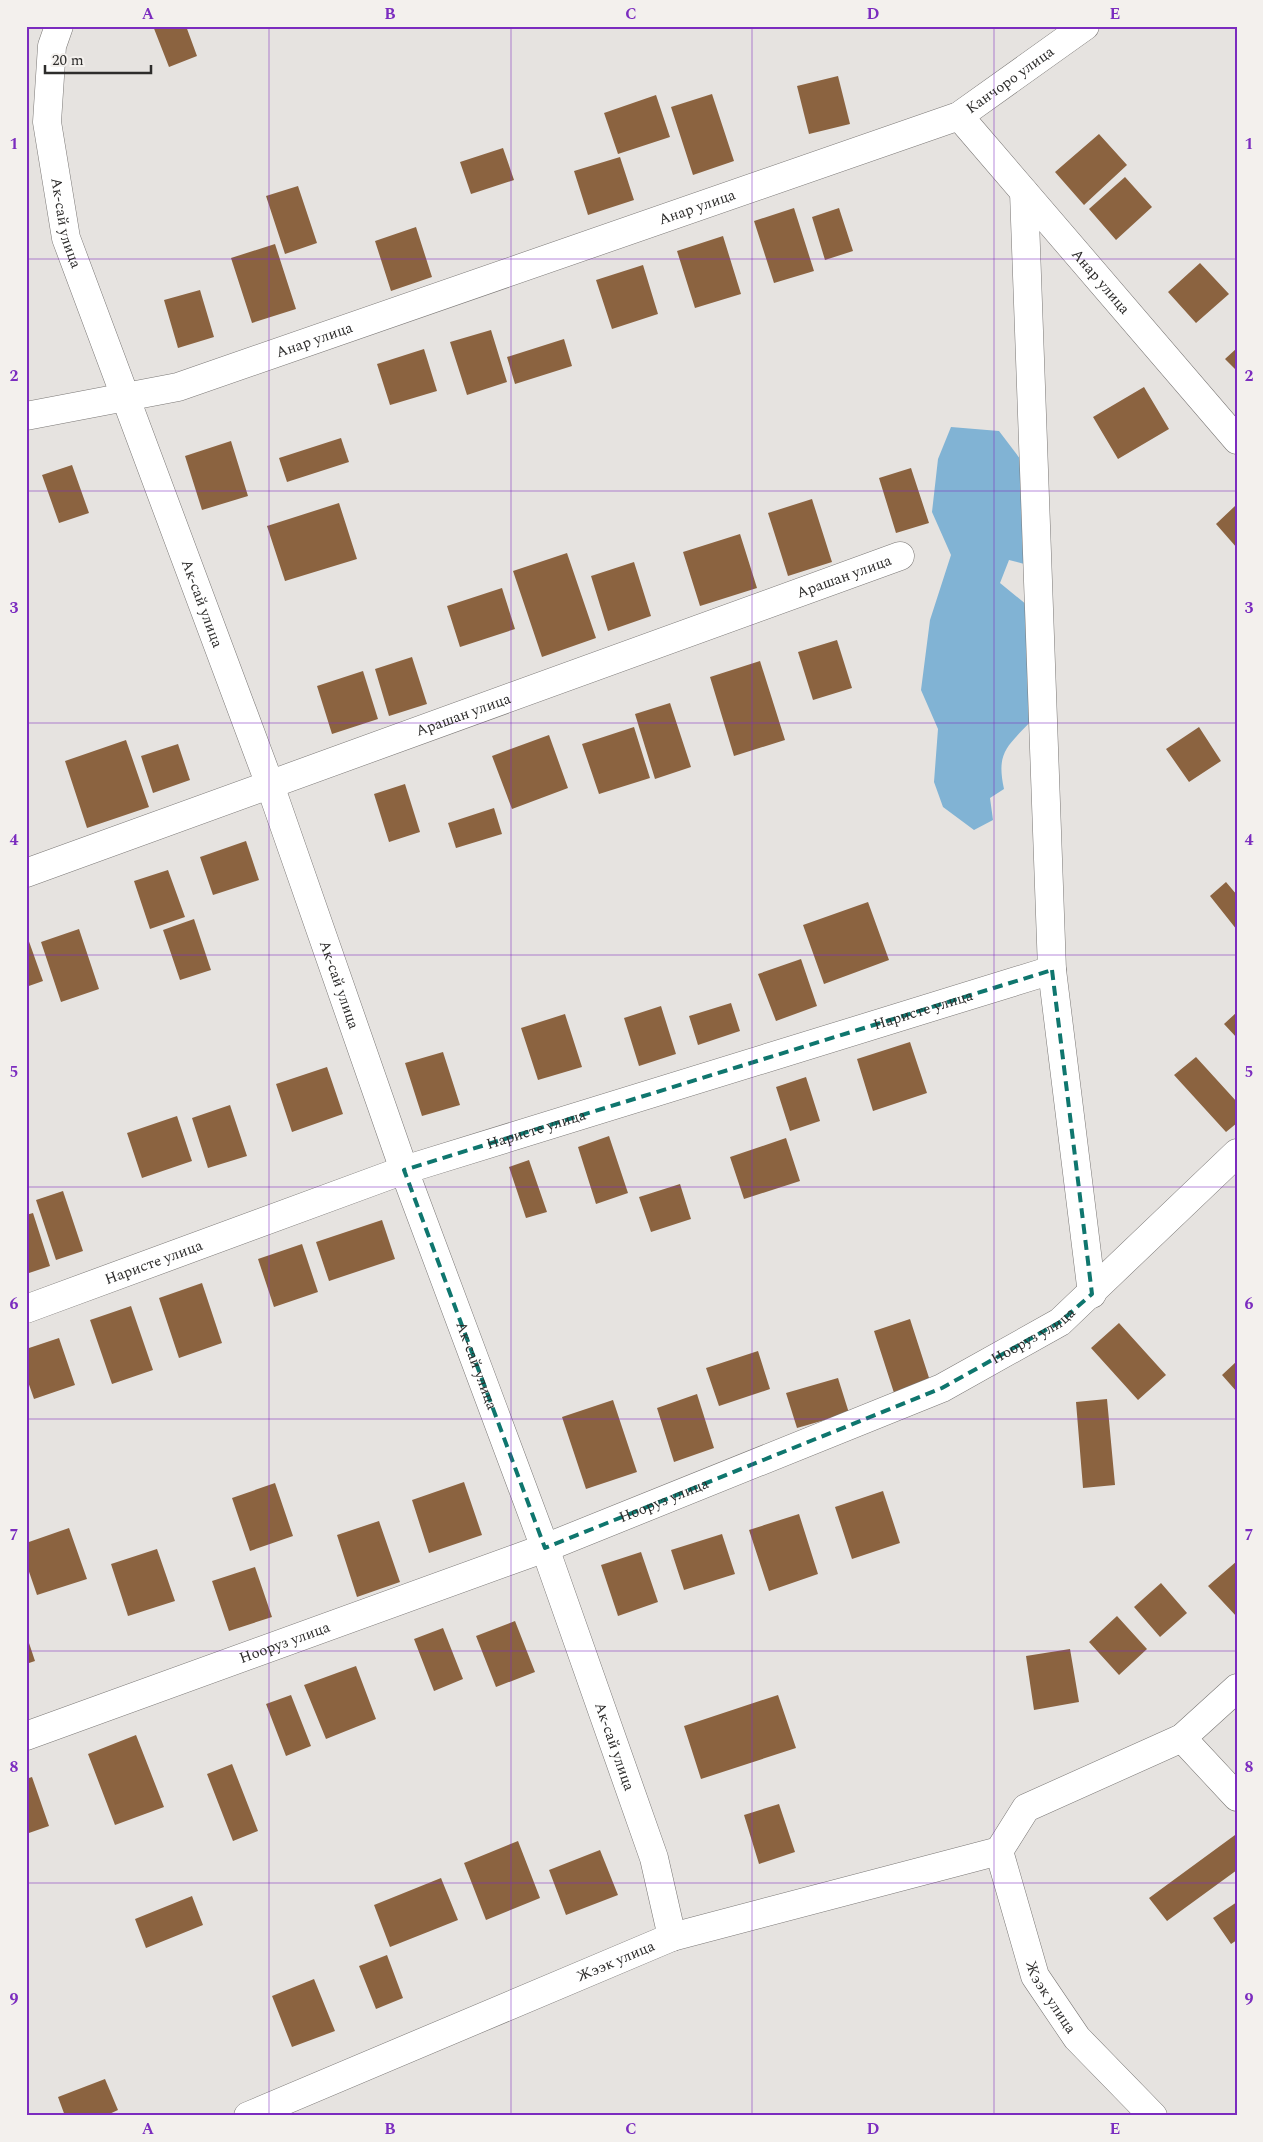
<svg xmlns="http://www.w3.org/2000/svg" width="1263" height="2142" font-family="Spectral,serif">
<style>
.water{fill:#81b3d4}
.building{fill:#8b6340}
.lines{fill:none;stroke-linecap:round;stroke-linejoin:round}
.street-casing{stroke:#7a7775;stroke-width:29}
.street{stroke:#fff;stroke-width:28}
.marked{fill:none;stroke:#0f766e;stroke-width:4;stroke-dasharray:10 6;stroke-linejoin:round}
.grid{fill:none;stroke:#7b2cbf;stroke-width:1;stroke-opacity:0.55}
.labels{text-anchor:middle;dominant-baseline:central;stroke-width:5;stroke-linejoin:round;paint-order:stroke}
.street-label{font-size:15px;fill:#2d2c2b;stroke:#f3f0ed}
.neatline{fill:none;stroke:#7b2cbf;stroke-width:2}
.grid-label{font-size:16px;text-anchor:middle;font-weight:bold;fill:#7b2cbf}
</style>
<rect width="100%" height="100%" fill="#e6e3e0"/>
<!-- water -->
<path class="water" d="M951 427 999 431 1027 468 1028 565 1009 560 1000 583 1027 605 1031 721C1007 747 996 752 1004 789L990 798 993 820 974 830 943 807 934 782 938 729 921 690 930 620 951 555 932 512 938 459Z"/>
<!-- building -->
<path class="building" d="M153 26H186L197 56 169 67Z
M838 76 850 124 809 134 797 86Z
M712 94 734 161 693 175 671 107Z
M656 95 670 137 618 154 604 113Z
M1099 134 1127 165 1084 205 1055 172Z
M503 148 514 180 471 194 460 162Z
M620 157 634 200 588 215 574 171Z
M1125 177 1152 207 1116 240 1089 209Z
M298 186 317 243 285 254 266 196Z
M794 208 814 271 774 283 754 221Z
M839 208 853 251 825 260 812 217Z
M416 227 432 277 391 291 375 241Z
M723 236 741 294 695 308 677 251Z
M275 244 296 309 252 323 231 258Z
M1200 263 1229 294 1196 323 1168 292Z
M643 265 658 314 612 329 596 280Z
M200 290 214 337 178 348 164 300Z
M491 330 507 382 467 395 450 342Z
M564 339 572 366 515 384 507 357Z
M1237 348V371L1225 359Z
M424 349 437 391 390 405 377 364Z
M1144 387 1169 429 1118 459 1093 417Z
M341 438 349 462 287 482 279 458Z
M231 441 248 496 202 510 185 456Z
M72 465 89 513 59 523 42 475Z
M911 468 929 523 896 533 879 478Z
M812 499 832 562 788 576 768 513Z
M339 503 357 559 285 581 267 526Z
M1235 506 1237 508V548L1216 524Z
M740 534 757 588 700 606 683 552Z
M567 553 596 638 542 657 513 571Z
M634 562 651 616 608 631 591 576Z
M502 588 515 629 460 647 447 606Z
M837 640 852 688 813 700 798 652Z
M412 657 427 704 389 716 375 669Z
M760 661 785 740 734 756 710 677Z
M363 671 378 719 332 734 317 686Z
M670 703 691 767 655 779 635 714Z
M634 727 650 778 599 794 582 744Z
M1199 727 1221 761 1189 782 1166 749Z
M549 735 568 788 512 809 492 756Z
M126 740 149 807 87 828 65 761Z
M178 744 190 780 153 793 141 756Z
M405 784 420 832 389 842 374 794Z
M494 808 502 834 456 848 448 823Z
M246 841 259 880 213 895 200 857Z
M168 870 185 917 150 929 134 881Z
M1226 882 1237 895V930L1210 896Z
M868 902 889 960 824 984 803 925Z
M194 919 211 970 180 980 163 930Z
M79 929 99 989 61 1002 41 942Z
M26 933 43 981 26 987Z
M801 959 817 1006 776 1021 758 974Z
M731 1003 740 1031 698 1045 689 1016Z
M661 1006 676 1054 639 1066 624 1018Z
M1237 1012V1038L1224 1024Z
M565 1014 582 1067 538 1080 521 1028Z
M910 1042 927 1093 873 1111 857 1059Z
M443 1052 460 1105 422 1116 405 1063Z
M1196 1057 1237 1102V1123L1226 1132 1174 1075Z
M327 1067 343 1114 292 1132 276 1084Z
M806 1077 820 1121 790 1131 776 1087Z
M230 1105 247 1156 208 1168 192 1118Z
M177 1116 192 1161 142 1178 127 1133Z
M609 1136 628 1193 596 1204 578 1147Z
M786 1138 800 1181 744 1199 730 1157Z
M529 1160 547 1212 526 1218 509 1167Z
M680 1184 691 1219 651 1232 639 1197Z
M63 1191 83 1251 56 1260 36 1200Z
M33 1213 50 1266 26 1274V1215Z
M382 1220 395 1259 329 1281 316 1242Z
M302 1244 318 1292 274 1307 258 1259Z
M202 1283 222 1343 179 1358 159 1298Z
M131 1306 153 1370 112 1384 90 1320Z
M910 1319 931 1384 895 1396 874 1331Z
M1119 1323 1166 1375 1138 1400 1091 1348Z
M59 1338 75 1385 34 1399 26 1376V1349Z
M758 1351 770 1389 719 1406 706 1368Z
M1237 1361V1392L1222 1375Z
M838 1378 849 1413 797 1428 786 1393Z
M697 1394 714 1448 674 1462 657 1408Z
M1107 1399 1115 1485 1083 1488 1076 1402Z
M613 1400 637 1472 586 1489 562 1417Z
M464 1482 482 1535 429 1553 412 1500Z
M275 1483 293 1536 250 1551 232 1498Z
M883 1491 900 1543 852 1559 835 1507Z
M799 1514 818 1574 769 1591 749 1530Z
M379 1521 400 1582 357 1597 337 1535Z
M69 1528 87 1579 37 1595 26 1563V1543Z
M722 1534 735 1574 684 1590 671 1550Z
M157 1549 175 1601 128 1616 111 1564Z
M641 1552 658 1602 618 1616 601 1565Z
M1237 1561V1617L1208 1586Z
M255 1567 272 1617 229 1631 212 1581Z
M1161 1583 1187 1613 1160 1637 1134 1607Z
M1117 1616 1147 1649 1119 1675 1089 1642Z
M515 1621 535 1672 496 1687 476 1636Z
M443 1628 463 1679 434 1691 414 1639Z
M26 1634 35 1661 26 1664Z
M1070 1649 1079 1702 1034 1710 1026 1656Z
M356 1666 376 1719 326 1739 304 1685Z
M291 1695 311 1746 286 1756 266 1704Z
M778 1695 796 1748 701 1779 684 1726Z
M136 1735 164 1807 115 1825 88 1754Z
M232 1764 258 1831 233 1841 207 1774Z
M32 1777 49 1826 26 1834V1779Z
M779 1804 795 1852 759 1864 744 1815Z
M1235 1835 1237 1870 1167 1921 1149 1898Z
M518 1841 540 1898 486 1920 464 1863Z
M600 1850 618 1895 566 1915 549 1870Z
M441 1878 458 1920 390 1947 374 1905Z
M192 1896 203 1925 146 1948 135 1919Z
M1237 1902V1940L1231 1944 1213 1918Z
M387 1955 403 1998 376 2009 359 1966Z
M314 1979 335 2031 292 2047 272 1996Z
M105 2079 118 2110 105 2116H65L58 2097Z"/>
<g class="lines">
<!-- street casing -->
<g class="street-casing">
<g id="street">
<path id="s1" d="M59 26 52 46 47 122 66 238 270 785 404 1170 545 1548 654 1858 672 1937"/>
<path id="s2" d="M959 116 1237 440"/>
<path d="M1024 192 1052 970 1092 1294"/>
<path id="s3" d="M26 416 178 387 959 116 1085 26"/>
<path id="s4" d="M26 873 900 556"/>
<path id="s5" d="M26 1309 404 1170 1052 970"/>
<path id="s6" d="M26 1736 545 1548 942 1388 1060 1322 1237 1153"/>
<path d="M1182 1738 1237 1797"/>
<path id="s7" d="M999 1851 1035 1976 1077 2038 1153 2116"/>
<path id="s8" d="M248 2116 672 1937 999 1851 1026 1808 1182 1738 1237 1688"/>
</g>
</g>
<!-- street -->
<use href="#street" class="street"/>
</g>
<!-- marked area -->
<path class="marked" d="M1052 970 1092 1294 1060 1322 942 1388 545 1548 404 1170Z"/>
<!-- grid -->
<path class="grid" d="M269 26V2116M511 26V2116M752 26V2116M994 26V2116M26 259H1237M26 491H1237M26 723H1237M26 955H1237M26 1187H1237M26 1419H1237M26 1651H1237M26 1883H1237"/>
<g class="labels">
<!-- street labels -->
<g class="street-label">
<text stroke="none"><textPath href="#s3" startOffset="1044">Канчоро улица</textPath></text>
<text stroke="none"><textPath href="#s3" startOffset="704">Анар улица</textPath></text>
<text stroke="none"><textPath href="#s1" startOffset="200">Ак-сай улица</textPath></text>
<text stroke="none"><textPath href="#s2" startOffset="218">Анар улица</textPath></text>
<text stroke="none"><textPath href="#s3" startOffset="299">Анар улица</textPath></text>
<text stroke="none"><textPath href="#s4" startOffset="870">Арашан улица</textPath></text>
<text stroke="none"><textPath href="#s1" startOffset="605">Ак-сай улица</textPath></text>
<text stroke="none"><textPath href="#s4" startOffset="465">Арашан улица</textPath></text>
<text stroke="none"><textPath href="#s1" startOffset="1010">Ак-сай улица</textPath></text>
<text stroke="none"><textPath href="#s5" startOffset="946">Наристе улица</textPath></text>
<text stroke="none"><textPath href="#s5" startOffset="541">Наристе улица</textPath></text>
<text stroke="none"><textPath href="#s5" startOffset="136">Наристе улица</textPath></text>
<text stroke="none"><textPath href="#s6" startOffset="1085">Нооруз улица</textPath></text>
<text stroke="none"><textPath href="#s1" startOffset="1415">Ак-сай улица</textPath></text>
<text stroke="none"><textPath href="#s6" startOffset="680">Нооруз улица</textPath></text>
<text stroke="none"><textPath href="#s6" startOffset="275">Нооруз улица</textPath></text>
<text stroke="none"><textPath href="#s1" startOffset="1820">Ак-сай улица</textPath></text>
<text stroke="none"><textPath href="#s8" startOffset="399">Жээк улица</textPath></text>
<text stroke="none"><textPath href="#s7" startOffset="156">Жээк улица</textPath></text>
</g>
</g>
<!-- border -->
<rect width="1263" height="2142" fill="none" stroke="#f3f0ed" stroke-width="55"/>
<!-- scale -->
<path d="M45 65v8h106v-8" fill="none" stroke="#2d2c2b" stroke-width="2.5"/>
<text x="52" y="65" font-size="15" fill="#2d2c2b" stroke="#f3f0ed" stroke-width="4" paint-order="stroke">20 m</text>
<rect x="28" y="28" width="1208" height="2086" class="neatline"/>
<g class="grid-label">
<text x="148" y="19">A</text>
<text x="390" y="19">B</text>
<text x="631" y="19">C</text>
<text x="873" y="19">D</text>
<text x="1115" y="19">E</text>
<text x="14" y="149">1</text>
<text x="1249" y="149">1</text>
<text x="14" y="381">2</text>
<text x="1249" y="381">2</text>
<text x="14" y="613">3</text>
<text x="1249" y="613">3</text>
<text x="14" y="845">4</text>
<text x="1249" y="845">4</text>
<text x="14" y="1077">5</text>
<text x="1249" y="1077">5</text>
<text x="14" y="1309">6</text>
<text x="1249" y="1309">6</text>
<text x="14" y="1540">7</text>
<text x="1249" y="1540">7</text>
<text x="14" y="1772">8</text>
<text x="1249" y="1772">8</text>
<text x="14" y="2004">9</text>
<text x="1249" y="2004">9</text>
<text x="148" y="2134">A</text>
<text x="390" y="2134">B</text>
<text x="631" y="2134">C</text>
<text x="873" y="2134">D</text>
<text x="1115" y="2134">E</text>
</g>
</svg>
